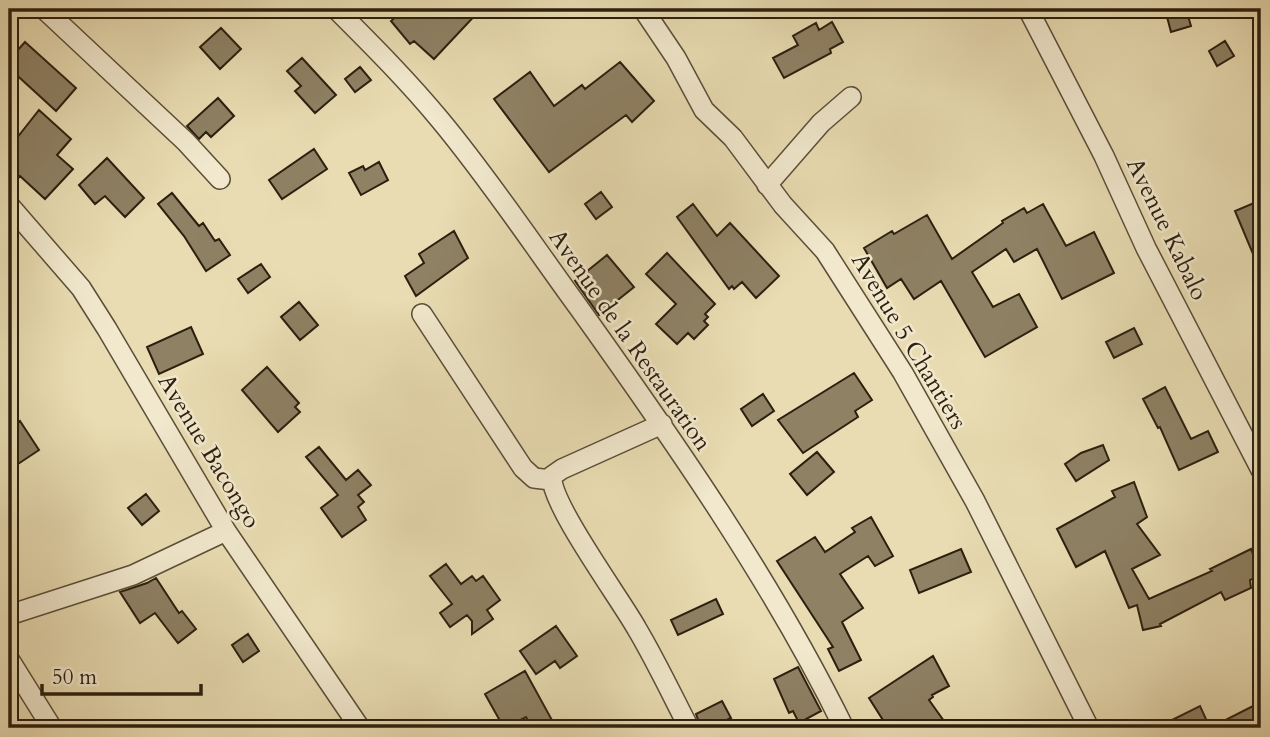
<svg xmlns="http://www.w3.org/2000/svg" width="1270" height="737" font-family="Cardo,serif">
<style>
.building{fill:#8e8164;stroke:#2b1f0f;stroke-width:2}
.lines{fill:none;stroke-linecap:round;stroke-linejoin:round}
.minor-casing{stroke:#5a4e38;stroke-width:22}
.minor{stroke:#f1e8cd;stroke-width:19}
.labels{text-anchor:middle;dominant-baseline:central;stroke-width:5;stroke-linejoin:round;paint-order:stroke}
.street-label{font-size:24px;fill:#2b1f0f;stroke:#f1e8cd}
</style>
<rect width="100%" height="100%" fill="#e9dcb2"/>
<filter id="stains"><feTurbulence type="fractalNoise" baseFrequency=".00286" numOctaves="4"/><feColorMatrix values="0 0 0 0 .2 0 0 0 0 .09 0 0 0 0 .02 0 0 0 .5 -.17"/></filter>
<radialGradient id="worn" r=".72"><stop offset=".6" stop-color="#630" stop-opacity="0"/><stop offset="1" stop-color="#630" stop-opacity=".3"/></radialGradient>
<!-- building -->
<path class="building" d="M405 9H481L434 59 414 41 410 44 391 21Z
M1182 9H1186L1191 26 1171 32 1166 13Z
M832 22 843 42 830 49 831 53 784 78 773 58 798 45 793 36 816 23 819 30Z
M221 28 241 49 220 69 200 47Z
M1225 41 1234 56 1217 66 1209 51Z
M25 42 76 88 56 111 9 68V60Z
M302 58 336 95 315 113 295 91 301 86 287 71Z
M620 62 654 101 632 122 626 115 549 172 494 99 530 72 554 106 582 85 585 89Z
M360 67 371 80 355 92 345 79Z
M218 98 234 116 211 137 206 132 199 139 187 126Z
M39 110 71 139 57 155 73 169 45 199 20 176 9 189V148Z
M314 149 327 169 282 199 269 180Z
M107 158 144 198 125 217 105 196 95 204 79 185Z
M379 162 388 180 361 195 349 173 363 166 365 170Z
M601 192 612 207 596 219 585 204Z
M172 193 199 226 203 223 215 241 219 239 230 255 206 271 184 236 158 204Z
M1261 200V273L1235 211Z
M693 204 717 236 730 223 779 276 756 298 742 282 734 289 732 286 729 289 677 217Z
M1043 204 1066 246 1094 232 1114 273 1062 299 1037 249 1014 262 1006 249 972 272 993 307 1019 294 1037 327 985 357 941 281 914 299 901 279 887 288 864 248 892 231 894 234 927 215 952 259 1003 223 1002 221 1024 208 1027 213Z
M454 231 468 258 416 296 405 276 424 263 419 254Z
M667 253 715 304 705 314 708 317 704 321 708 325 694 339 688 333 677 344 656 324 676 304 646 274Z
M607 255 634 287 599 315 575 281Z
M261 264 270 277 248 293 238 279Z
M299 302 318 325 300 340 281 317Z
M191 327 203 354 159 374 147 347Z
M1134 328 1142 344 1114 358 1106 342Z
M267 367 299 403 295 407 300 412 278 432 242 390Z
M854 373 872 400 855 411 858 417 803 453 778 420Z
M1165 387 1191 439 1208 431 1218 452 1179 470 1160 427 1158 428 1143 399Z
M763 394 774 411 752 426 741 409Z
M20 421 39 450 9 470V429Z
M1103 445 1109 460 1076 481 1065 464 1081 453Z
M319 447 346 480 358 470 371 485 358 495 364 502 358 507 366 520 342 537 321 508 338 495 306 457Z
M817 452 834 472 807 495 790 474Z
M1134 482 1147 517 1137 524 1160 555 1132 569 1149 599 1212 571 1210 569 1251 549 1261 575 1250 580 1251 588 1225 600 1221 592 1160 624 1161 626 1143 630 1137 605 1129 608 1105 551 1076 567 1057 529 1115 497 1112 491Z
M146 494 159 511 142 525 128 508Z
M871 517 893 556 875 566 868 556 840 574 863 608 842 622 861 660 839 671 828 649 833 647 777 561 815 537 825 552 855 532 852 528Z
M961 549 971 572 919 593 910 570Z
M446 564 461 584 472 576 476 581 483 576 500 600 487 610 493 619 472 634V621L467 615 450 627 440 613 452 604 430 576Z
M156 578 179 613 182 611 196 629 178 643 155 613 140 623 120 592 147 583Z
M716 599 723 614 678 635 671 620Z
M556 626 577 656 560 668 555 661 536 674 520 651Z
M248 634 259 651 243 662 232 645Z
M933 656 949 686 932 695 933 697 929 700 949 728H888L869 698Z
M798 667 821 711 799 723 793 711 789 713 774 679Z
M525 671 553 722 541 728H532L526 717 504 728 485 694Z
M722 701 731 718 709 728H701L696 714Z
M1261 702V728H1156L1200 706 1210 728Z"/>
<g class="lines">
<!-- minor casing -->
<g class="minor-casing">
<path id="minor" d="M44 9 186 142 220 179
M336 9C372 45 408 81 441 121 490 180 533 245 579 308 674 441 772 581 844 728
M643 9 676 58 704 110 733 138 783 205 825 251 903 373 975 501 1089 728
M1028 9 1104 156 1146 248 1261 470
M767 185 821 123 851 97
M9 205 81 288 107 329 226 531 360 728
M422 314 523 468 534 478 551 480
M662 424 562 469 552 476C549 502 621 600 637 629 656 661 672 695 689 728
M9 615 133 575 226 531
M9 659 52 728"/>
</g>
<!-- minor -->
<use href="#minor" class="minor"/>
</g>
<g class="labels">
<!-- street labels -->
<g class="street-label">
<text transform="translate(1167 229) rotate(64)">Avenue Kabalo</text>
<text transform="translate(630 340) rotate(55)">Avenue de la Restauration</text>
<text transform="translate(909 341) rotate(59)">Avenue 5 Chantiers</text>
<text transform="translate(209 451) rotate(59)">Avenue Bacongo</text>
</g>
</g>
<!-- margin -->
<rect width="1270" height="737" fill="none" stroke="#e9dcb2" stroke-width="35"/>
<rect x="10" y="10" width="1249" height="716" fill="none" stroke="#2b1f0f" stroke-width="3.5"/>
<rect x="18" y="18" width="1235" height="702" fill="none" stroke="#2b1f0f" stroke-width="2"/>
<!-- scale -->
<path d="M42 684v10h159v-10" fill="none" stroke="#2b1f0f" stroke-width="3.5"/>
<text x="52" y="684" font-size="21" fill="#2b1f0f" stroke="#f1e8cd" stroke-width="5" paint-order="stroke">50 m</text>
<rect width="100%" height="100%" filter="url(#stains)"/>
<rect width="100%" height="100%" fill="url(#worn)"/>
</svg>
